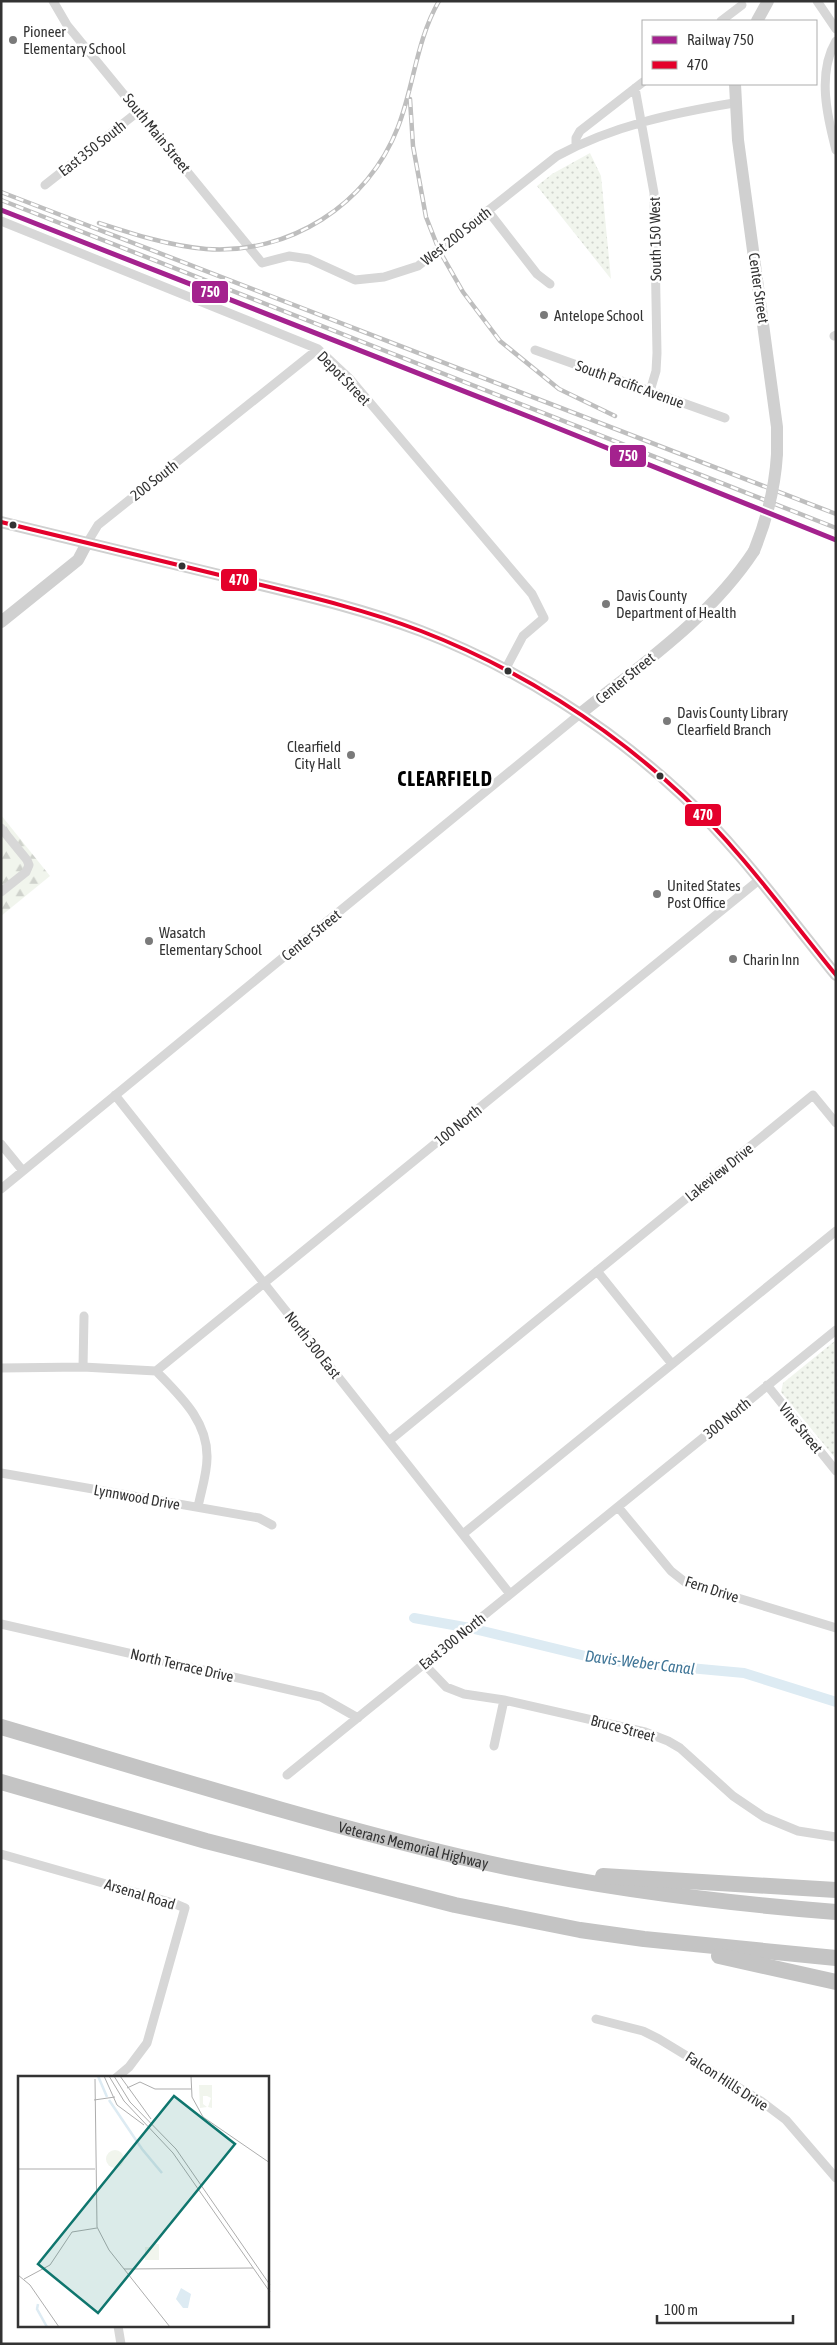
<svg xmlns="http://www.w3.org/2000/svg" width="837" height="2345" font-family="'Asap Condensed',sans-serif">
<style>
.forest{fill:url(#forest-firs)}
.park{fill:url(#park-dots)}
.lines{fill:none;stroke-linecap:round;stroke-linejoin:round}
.canal{stroke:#ddebf3;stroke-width:10}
.street{stroke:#d7d7d7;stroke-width:9}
.secondary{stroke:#d0d0d0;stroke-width:12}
.highway{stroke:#c4c4c4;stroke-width:16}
.rail-casing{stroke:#bebebe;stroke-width:4.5}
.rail{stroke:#fff;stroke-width:2.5;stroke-dasharray:8;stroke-linecap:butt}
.secondary-bridge{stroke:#d0d0d0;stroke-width:12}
.bus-1-casing{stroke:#fff;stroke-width:8}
.bus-1{stroke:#e4002b;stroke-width:4}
.rail-1-casing{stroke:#fff;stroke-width:9}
.rail-1{stroke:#a4228e;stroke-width:5}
.poi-dot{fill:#7a7a7a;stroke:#fff;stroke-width:2}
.bus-dot{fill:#333;stroke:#fff;stroke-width:2}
.labels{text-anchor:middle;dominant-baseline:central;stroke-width:5;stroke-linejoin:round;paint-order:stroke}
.poi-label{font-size:15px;fill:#333;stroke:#fff;text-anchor:start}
.street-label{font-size:15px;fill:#333;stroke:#fff}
.water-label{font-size:16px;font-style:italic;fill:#3f7597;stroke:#fff}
.district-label{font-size:20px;font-weight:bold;letter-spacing:1px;fill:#000;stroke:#fff}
.inset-river{fill:none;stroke:#ddebf3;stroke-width:2.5}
.inset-road{fill:none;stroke:#adadad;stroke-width:1}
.view{fill:#0f766e;fill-opacity:0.15;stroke:#0f766e;stroke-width:2.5}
.inset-edge{fill:none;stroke:#333;stroke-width:2.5}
.line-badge{stroke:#fff;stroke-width:2}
.badge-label{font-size:14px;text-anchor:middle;font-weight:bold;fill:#fff}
</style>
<defs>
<pattern id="forest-firs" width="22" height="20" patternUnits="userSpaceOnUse" patternTransform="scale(1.25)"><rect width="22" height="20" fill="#f1f5ed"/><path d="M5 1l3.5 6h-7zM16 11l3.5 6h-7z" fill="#cfd2cc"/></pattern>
<pattern id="park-dots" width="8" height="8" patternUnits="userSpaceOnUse" patternTransform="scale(1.25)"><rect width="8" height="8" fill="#f1f5ed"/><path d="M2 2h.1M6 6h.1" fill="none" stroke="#cfd2cc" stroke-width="1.8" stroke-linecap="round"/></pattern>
</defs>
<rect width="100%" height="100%" fill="#fff"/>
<!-- forest -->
<path class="forest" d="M1 815 50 876 1 916Z"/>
<!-- park -->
<path class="park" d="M590 153 601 176 611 279 537 186 552 174Z
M836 1340V1459L781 1392 783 1383Z"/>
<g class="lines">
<!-- canal -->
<path class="canal" d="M414 1618 470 1628 602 1660 744 1673 836 1702"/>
<!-- street -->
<path class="street" d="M53 1 67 25 262 263 289 256 309 259 355 280 384 277 418 266 557 156C612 126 673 113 734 103
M817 1 836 29
M721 21 742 5
M836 41C817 73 827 116 836 150
M635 88 654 193 657 353 656 371 650 391
M576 146V138L580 131 643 82
M45 185 139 111
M488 211 537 274 550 284
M1 221 318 349 349 378 532 594 544 618 523 636 505 670
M834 336 836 335
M535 350 725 418
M87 543 98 525 318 349
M1 828 27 860 29 865 26 872 1 892
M115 1095 510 1594
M1 1144 23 1171
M1 1189 580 714
M597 1271 672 1364
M83 1367 84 1316
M1 1368 83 1367 156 1371C180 1396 208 1421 207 1458 207 1474 201 1491 198 1507
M156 1371 759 880
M767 1385 836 1471
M389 1441 813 1095 836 1123
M1 1473 259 1518 272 1525
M618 1507 671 1571 685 1582 836 1628
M463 1534 836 1231
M1 1624 321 1697 358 1718
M424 1664 446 1687 464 1694 504 1700 645 1732 668 1741 680 1748 733 1796 764 1817 798 1831 836 1837
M494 1746 504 1700
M287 1775 836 1330
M1 1854 173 1903 185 1908 147 2043 129 2067 116 2078
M596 2019 643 2031 659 2039 761 2101 786 2120 836 2178
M118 2326 121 2344"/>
<!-- secondary -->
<path class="secondary" d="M757 21 768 1
M735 84 738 140 777 427V454
M1 522C80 541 158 560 236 579 298 594 361 608 421 631 517 668 607 725 682 795 740 849 786 914 836 975
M1 622 78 560 87 543
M580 714C642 664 710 618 754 551"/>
<!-- highway -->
<g class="highway">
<path id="s1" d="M1 1727C154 1772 306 1820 461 1857 584 1886 710 1902 836 1912"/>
<path d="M1 1782 206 1841 455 1905 580 1930 644 1939 836 1958"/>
<path d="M603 1876 836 1890"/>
<path d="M719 1956 836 1982"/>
</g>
<!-- rail casing -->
<g class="rail-casing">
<path id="rail" d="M410 99 413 146 426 217 439 250 463 292 500 341 559 389 615 416
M1 192 836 514
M1 200 836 528
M99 223C133 234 170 246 206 249 289 255 368 205 398 127 414 86 416 41 439 1"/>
</g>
<!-- rail -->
<use href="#rail" class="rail"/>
<!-- secondary-bridge -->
<path class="secondary-bridge" d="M754 551C767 519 775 489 777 454"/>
<!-- bus-1 casing -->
<g class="bus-1-casing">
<path id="bus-1" d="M1 522C80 541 158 560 236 579 298 594 361 608 421 631 517 668 607 725 682 795 740 849 786 914 836 975"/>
</g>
<!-- bus-1 -->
<use href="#bus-1" class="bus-1"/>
<!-- rail-1 casing -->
<g class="rail-1-casing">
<path id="rail-1" d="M1 210 535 419 836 540"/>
</g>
<!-- rail-1 -->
<use href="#rail-1" class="rail-1"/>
</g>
<!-- markers -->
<g class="poi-dot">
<circle cx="13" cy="40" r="5"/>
<circle cx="544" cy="315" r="5"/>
<circle cx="606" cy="604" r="5"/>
<circle cx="667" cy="721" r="5"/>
<circle cx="351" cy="755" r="5"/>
<circle cx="657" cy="894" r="5"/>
<circle cx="149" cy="941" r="5"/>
<circle cx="733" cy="959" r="5"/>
</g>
<g class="bus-dot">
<circle cx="13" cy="525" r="4.5"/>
<circle cx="182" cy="566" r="4.5"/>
<circle cx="508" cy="671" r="4.5"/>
<circle cx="660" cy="776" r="4.5"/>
</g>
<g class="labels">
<!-- poi labels -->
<g class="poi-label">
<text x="23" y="31">Pioneer<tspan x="23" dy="17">Elementary School</tspan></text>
<text x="554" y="315">Antelope School</text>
<text x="616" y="595">Davis County<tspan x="616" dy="17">Department of Health</tspan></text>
<text x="677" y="712">Davis County Library<tspan x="677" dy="17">Clearfield Branch</tspan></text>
<text x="341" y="746" text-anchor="end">Clearfield<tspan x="341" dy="17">City Hall</tspan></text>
<text x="667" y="885">United States<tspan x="667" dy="17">Post Office</tspan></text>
<text x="159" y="932">Wasatch<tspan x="159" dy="17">Elementary School</tspan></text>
<text x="743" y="959">Charin Inn</text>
</g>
<!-- street labels -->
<g class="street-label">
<text transform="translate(157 133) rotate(51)">South Main Street</text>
<text transform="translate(92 148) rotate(-38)">East 350 South</text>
<text transform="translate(456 236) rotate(-38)">West 200 South</text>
<text transform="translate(655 239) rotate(-91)">South 150 West</text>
<text transform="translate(759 288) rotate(82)">Center Street</text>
<text transform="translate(344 378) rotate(46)">Depot Street</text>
<text transform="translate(630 384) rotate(20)">South Pacific Avenue</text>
<text transform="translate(154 480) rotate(-38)">200 South</text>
<text transform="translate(625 678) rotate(-39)">Center Street</text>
<text transform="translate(311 935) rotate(-39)">Center Street</text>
<text transform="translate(458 1125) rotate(-39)">100 North</text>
<text transform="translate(719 1172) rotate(-39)">Lakeview Drive</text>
<text transform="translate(313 1345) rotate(52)">North 300 East</text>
<text transform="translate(727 1418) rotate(-39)">300 North</text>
<text transform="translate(801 1428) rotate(51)">Vine Street</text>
<text transform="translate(137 1497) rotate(10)">Lynnwood Drive</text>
<text transform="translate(712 1589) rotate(18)">Fern Drive</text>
<text transform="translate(452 1641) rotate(-39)">East 300 North</text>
<text transform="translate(182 1665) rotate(13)">North Terrace Drive</text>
<text transform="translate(623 1728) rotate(15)">Bruce Street</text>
<text stroke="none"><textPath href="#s1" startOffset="429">Veterans Memorial Highway</textPath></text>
<text transform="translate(140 1894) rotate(17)">Arsenal Road</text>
<text transform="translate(727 2081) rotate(33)">Falcon Hills Drive</text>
</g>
<!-- water labels -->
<g class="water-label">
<text transform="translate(640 1662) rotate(7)">Davis-Weber Canal</text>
</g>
<!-- district labels -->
<g class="district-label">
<text x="445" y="778">CLEARFIELD</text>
</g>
</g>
<!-- overview -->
<g transform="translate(18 2076)">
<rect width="251" height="251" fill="#fff"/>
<path d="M181 9H194V32L190 31 193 22 189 20H185V28L189 31 182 32Z" fill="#f1f5ed"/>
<path d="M136 168H141V184H127V171H135Z" fill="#f1f5ed"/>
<path d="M88 83a9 9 0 1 1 18 0a9 9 0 1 1-18 0Z" fill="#f1f5ed"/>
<path d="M163 212 173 218 170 232H165L158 223Z" fill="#ddebf3"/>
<path class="inset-river" d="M80 0 89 21M91 24 124 73 144 97M20 228 19 233 29 251"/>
<path class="inset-road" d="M86 0 99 29 126 49M91 0 106 25 155 77 252 216M96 0 112 26 158 73 252 209M102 0 133 43M173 0 174 21 185 41 252 87M77 3 79 151 91 174 152 251M109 12 122 6 137 13H173M76 24 97 21M0 93H77M106 193 235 192M0 199 12 209 41 251M6 203 32 189 54 156 79 152"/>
<path class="view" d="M156 20 217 68 80 237 20 188Z"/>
<rect width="251" height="251" class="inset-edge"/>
</g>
<g class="line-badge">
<rect x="191" y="280" width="38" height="24" rx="5" fill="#a4228e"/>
<rect x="609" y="444" width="38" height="24" rx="5" fill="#a4228e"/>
<rect x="220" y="568" width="38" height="24" rx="5" fill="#e4002b"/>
<rect x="684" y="803" width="38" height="24" rx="5" fill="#e4002b"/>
</g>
<g class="badge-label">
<text x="210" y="297">750</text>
<text x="628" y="461">750</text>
<text x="239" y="585">470</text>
<text x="703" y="820">470</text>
</g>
<!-- border -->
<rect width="837" height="2345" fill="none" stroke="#333333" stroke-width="5"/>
<!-- legend -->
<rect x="642" y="20" width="175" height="65" fill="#ffffff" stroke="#adadad"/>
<rect x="652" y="36" width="25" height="8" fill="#a4228e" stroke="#adadad"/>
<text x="687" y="45" font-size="15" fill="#333333">Railway 750</text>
<rect x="652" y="61" width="25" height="8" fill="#e4002b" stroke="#adadad"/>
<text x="687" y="70" font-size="15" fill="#333333">470</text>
<!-- scale -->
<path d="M657 2315v8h136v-8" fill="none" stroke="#333333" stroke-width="2.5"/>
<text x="664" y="2315" font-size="15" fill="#333333" stroke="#ffffff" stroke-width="4" paint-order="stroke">100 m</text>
</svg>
